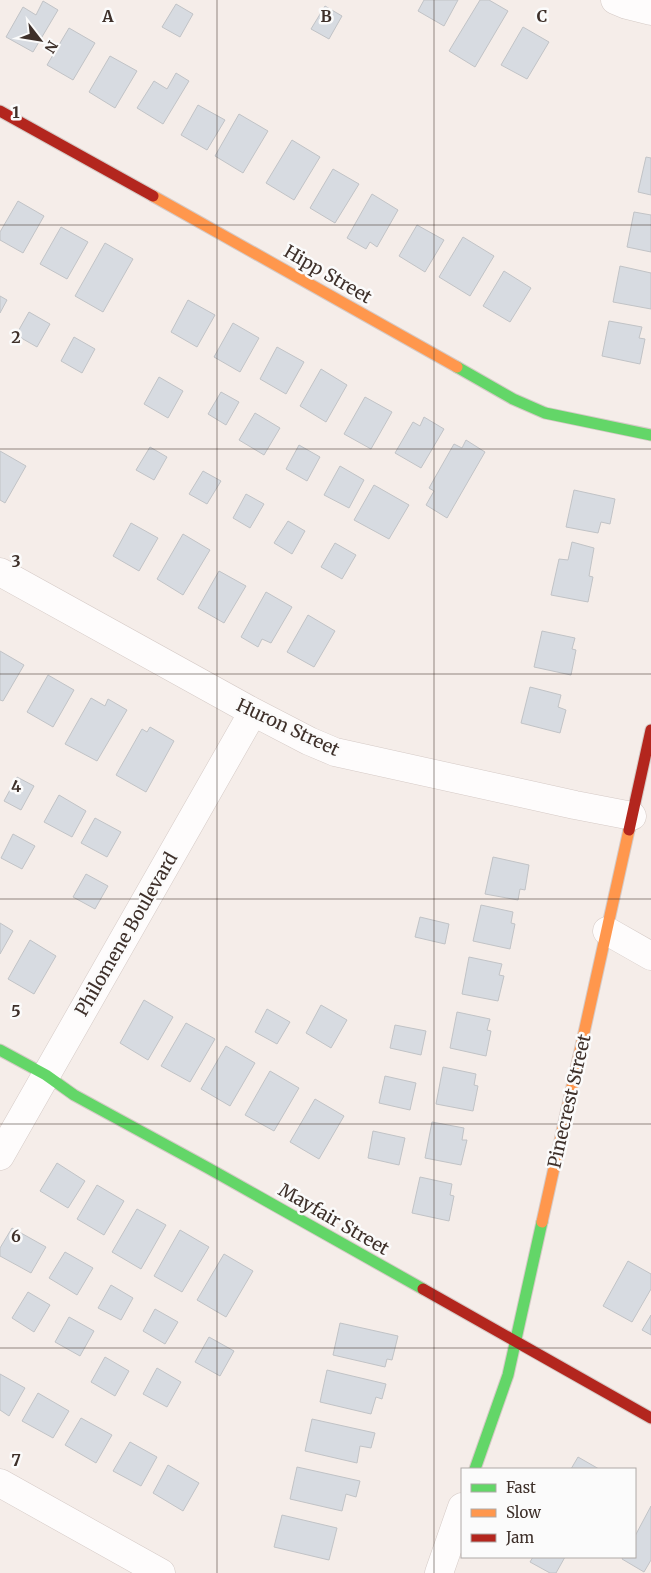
<svg xmlns="http://www.w3.org/2000/svg" width="651" height="1573" font-family="Merriweather,serif">
<style>
.building{fill:#d7dbe1;stroke:#c1c3c6}
.lines{fill:none;stroke-linecap:round;stroke-linejoin:round}
.street-casing{stroke:#d5cac6;stroke-width:29}
.fast-casing{stroke:#d5cac6;stroke-width:13}
.slow-casing{stroke:#d5cac6;stroke-width:13}
.jam-casing{stroke:#d5cac6;stroke-width:13}
.street{stroke:#fefcfc;stroke-width:28}
.fast{stroke:#63d668;stroke-width:11}
.slow{stroke:#ff974d;stroke-width:11}
.jam{stroke:#b3261e;stroke-width:11}
.grid{fill:none;stroke:#3e302a;stroke-width:1;stroke-opacity:0.55}
.labels{text-anchor:middle;dominant-baseline:central;stroke-width:5;stroke-linejoin:round;paint-order:stroke}
.street-label{font-size:18px;fill:#3e302a;stroke:#fbfbfb}
.grid-label{font-size:16px;text-anchor:middle;font-weight:bold;fill:#3e302a;stroke:#fbfbfb;stroke-width:5;stroke-linejoin:round;paint-order:stroke}
</style>
<rect width="100%" height="100%" fill="#f5ede9"/>
<!-- building -->
<path class="building" d="M424 0H458L444 26 418 11Z
M480 0H489L508 11 475 67 449 51Z
M43 1 58 10 33 52 6 37 23 7 36 15Z
M176 4 193 14 180 37 162 27Z
M325 6 342 16 329 39 311 29Z
M523 27 549 42 527 79 501 65Z
M69 28 95 43 73 80 47 65Z
M110 56 137 71 115 108 89 92Z
M176 73 189 81 163 124 137 108 154 81 167 89Z
M198 105 225 120 207 150 181 135Z
M239 114 268 131 243 173 215 156Z
M292 140 320 157 294 200 266 183Z
M646 157 651 158V195L638 192Z
M333 169 359 184 335 223 310 208Z
M372 194 398 210 377 247 370 242 366 249 347 238Z
M18 201 44 216 23 253 0 240V232Z
M634 212 651 215V252L627 247Z
M417 225 444 240 425 272 399 256Z
M61 227 88 242 67 279 40 264Z
M463 237 494 256 470 296 439 277Z
M105 243 133 259 103 312 75 296Z
M620 266 651 273V309L613 302Z
M504 271 531 288 510 322 483 306Z
M0 296 7 300 0 313Z
M188 300 215 315 197 347 171 332Z
M29 312 50 324 37 347 16 335Z
M609 321 642 327 639 338 645 339 640 364 602 356Z
M233 323 259 338 240 372 214 357Z
M74 337 95 349 82 373 61 361Z
M277 347 304 362 286 394 260 379Z
M321 369 347 385 326 422 300 406Z
M159 377 183 391 168 418 144 404Z
M221 392 239 402 226 425 208 414Z
M365 397 392 412 371 449 344 434Z
M255 413 280 428 264 455 239 440Z
M424 417 444 429 421 468 395 453 413 422 420 426Z
M466 440 485 452 447 518 426 505 434 491 429 488 454 444 462 448Z
M299 445 320 457 307 481 286 469Z
M150 447 167 457 154 480 136 470Z
M0 451 26 466 5 503 0 500Z
M340 466 364 480 349 508 324 495Z
M203 471 221 481 207 504 189 494Z
M374 485 409 505 389 539 354 520Z
M574 490 615 499 610 524 601 522 598 533 566 527Z
M246 494 264 504 250 528 233 518Z
M288 521 305 531 292 554 274 543Z
M131 523 158 538 139 571 113 556Z
M183 534 210 550 183 595 157 579Z
M572 542 594 548 589 576 593 577 588 602 551 595 559 559 568 560Z
M335 543 356 555 342 579 321 567Z
M219 571 246 586 224 623 198 608Z
M266 592 292 607 271 643 262 639 258 647 241 637Z
M308 615 335 631 314 667 287 652Z
M542 631 575 638 572 649 576 650 571 675 534 667Z
M0 651 24 665 3 701 0 700Z
M48 675 74 690 53 727 27 712Z
M530 687 561 695 558 707 566 710 560 733 521 723Z
M91 698 105 706 108 699 127 710 97 761 65 744Z
M150 727 174 741 146 792 116 775 142 729 147 732Z
M17 777 34 786 21 810 4 801Z
M59 795 86 811 72 837 44 822Z
M95 818 121 832 107 857 81 843Z
M13 834 35 846 22 869 1 858Z
M493 857 529 865 525 890 520 889 518 900 485 894Z
M86 874 108 886 95 909 73 897Z
M481 905 513 912 511 923 515 924 510 949 473 941Z
M420 917 449 924 445 944 415 937Z
M0 923 13 931 0 954Z
M30 940 56 956 34 994 8 979Z
M469 957 502 964 499 975 504 976 498 1001 462 994Z
M144 1000 173 1017 148 1060 120 1043Z
M321 1005 347 1020 331 1048 306 1033Z
M267 1009 290 1022 277 1044 255 1032Z
M457 1012 490 1019 487 1030 491 1031 486 1056 450 1048Z
M186 1023 215 1039 190 1082 161 1066Z
M395 1025 426 1031 421 1055 390 1048Z
M226 1046 255 1063 230 1106 201 1089Z
M443 1067 476 1074 474 1085 478 1086 473 1111 436 1104Z
M270 1071 299 1088 274 1131 245 1115Z
M385 1076 416 1083 410 1110 379 1103Z
M315 1099 344 1116 319 1159 290 1142Z
M432 1122 464 1128 462 1140H467L461 1165 425 1158Z
M373 1131 405 1138 399 1165 368 1158Z
M57 1163 85 1181 68 1208 40 1191Z
M420 1177 452 1184 450 1195 454 1196 449 1221 412 1213Z
M97 1185 124 1201 104 1235 77 1219Z
M137 1209 166 1225 141 1269 112 1252Z
M12 1228 46 1247 31 1273 0 1256V1248Z
M180 1230 209 1247 182 1292 154 1276Z
M65 1252 93 1268 77 1295 49 1278Z
M224 1254 253 1271 226 1317 197 1300Z
M628 1261 651 1274V1289L632 1322 603 1306Z
M111 1285 133 1298 121 1320 98 1308Z
M28 1292 50 1305 34 1332 12 1318Z
M155 1309 178 1322 165 1344 143 1331Z
M651 1315V1335L642 1330Z
M69 1317 94 1331 80 1356 55 1342Z
M340 1323 398 1336 392 1360 387 1359 385 1367 333 1355Z
M209 1337 234 1351 220 1376 195 1362Z
M105 1357 129 1371 115 1396 91 1382Z
M157 1368 181 1382 167 1407 143 1394Z
M327 1370 386 1384 382 1399 376 1397 371 1414 320 1402Z
M0 1374 25 1388 9 1416 0 1410Z
M38 1393 69 1411 53 1438 22 1421Z
M81 1418 112 1435 96 1463 65 1445Z
M312 1419 375 1433 371 1448 360 1446 357 1463 305 1451Z
M130 1442 157 1457 141 1486 113 1471Z
M578 1457 599 1469H571Z
M168 1465 199 1483 183 1511 153 1493Z
M297 1467 360 1481 356 1497 346 1494 342 1511 290 1499Z
M651 1506V1560L644 1572 622 1559 623 1557H635V1536Z
M282 1515 337 1528 329 1560 274 1547Z
M533 1557H565L556 1573H550L530 1562Z"/>
<g class="lines">
<!-- street casing -->
<g class="street-casing">
<path id="street" d="M615 0 627 5 651 11
M0 572 253 712 309 741 335 752 575 805 632 816
M607 931 651 956
M0 1156 253 712
M0 1483 161 1573
M439 1573 462 1507"/>
</g>
<!-- fast casing -->
<g class="fast-casing">
<path id="fast" d="M457 367 513 399 545 413 651 435
M0 1050 46 1075 74 1095 208 1168 423 1289
M475 1469 508 1375 542 1222"/>
</g>
<!-- slow casing -->
<g class="slow-casing">
<path id="slow" d="M153 196 457 367
M542 1222 629 830"/>
</g>
<!-- jam casing -->
<g class="jam-casing">
<path id="jam" d="M0 111 153 196
M629 830 651 730
M423 1289 651 1418"/>
</g>
<!-- street -->
<use href="#street" class="street"/>
<!-- fast -->
<use href="#fast" class="fast"/>
<!-- slow -->
<use href="#slow" class="slow"/>
<!-- jam -->
<use href="#jam" class="jam"/>
</g>
<!-- grid -->
<path class="grid" d="M217 0V1573M434 0V1573M0 225H651M0 449H651M0 674H651M0 899H651M0 1124H651M0 1348H651"/>
<g class="labels">
<!-- street labels -->
<g class="street-label">
<text transform="translate(328 274) rotate(30)">Hipp Street</text>
<text transform="translate(288 727) rotate(25)">Huron Street</text>
<text transform="translate(126 934) rotate(-60)">Philomene Boulevard</text>
<text transform="translate(569 1101) rotate(-77)">Pinecrest Street</text>
<text transform="translate(334 1219) rotate(30)">Mayfair Street</text>
</g>
</g>
<g class="grid-label">
<text x="108" y="22">A</text>
<text x="326" y="22">B</text>
<text x="542" y="22">C</text>
<text x="16" y="118">1</text>
<text x="16" y="343">2</text>
<text x="16" y="567">3</text>
<text x="16" y="792">4</text>
<text x="16" y="1017">5</text>
<text x="16" y="1242">6</text>
<text x="16" y="1466">7</text>
</g>
<!-- legend -->
<rect x="461" y="1468" width="175" height="90" fill="#fbfbfb" stroke="#afaaa7"/>
<rect x="471" y="1484" width="25" height="8" fill="#63d668" stroke="#afaaa7"/>
<text x="506" y="1493" font-size="15" fill="#3e302a">Fast</text>
<rect x="471" y="1509" width="25" height="8" fill="#ff974d" stroke="#afaaa7"/>
<text x="506" y="1518" font-size="15" fill="#3e302a">Slow</text>
<rect x="471" y="1534" width="25" height="8" fill="#b3261e" stroke="#afaaa7"/>
<text x="506" y="1543" font-size="15" fill="#3e302a">Jam</text>
<!-- north arrow -->
<g transform="translate(40 40) rotate(121)" stroke="#fbfbfb" stroke-width="4" paint-order="stroke">
<path d="M0-4L9 19L0 12L-9 19Z" fill="#3e302a"/>
<text y="-8" font-size="14" font-weight="bold" text-anchor="middle" fill="#3e302a">N</text>
</g>
</svg>
